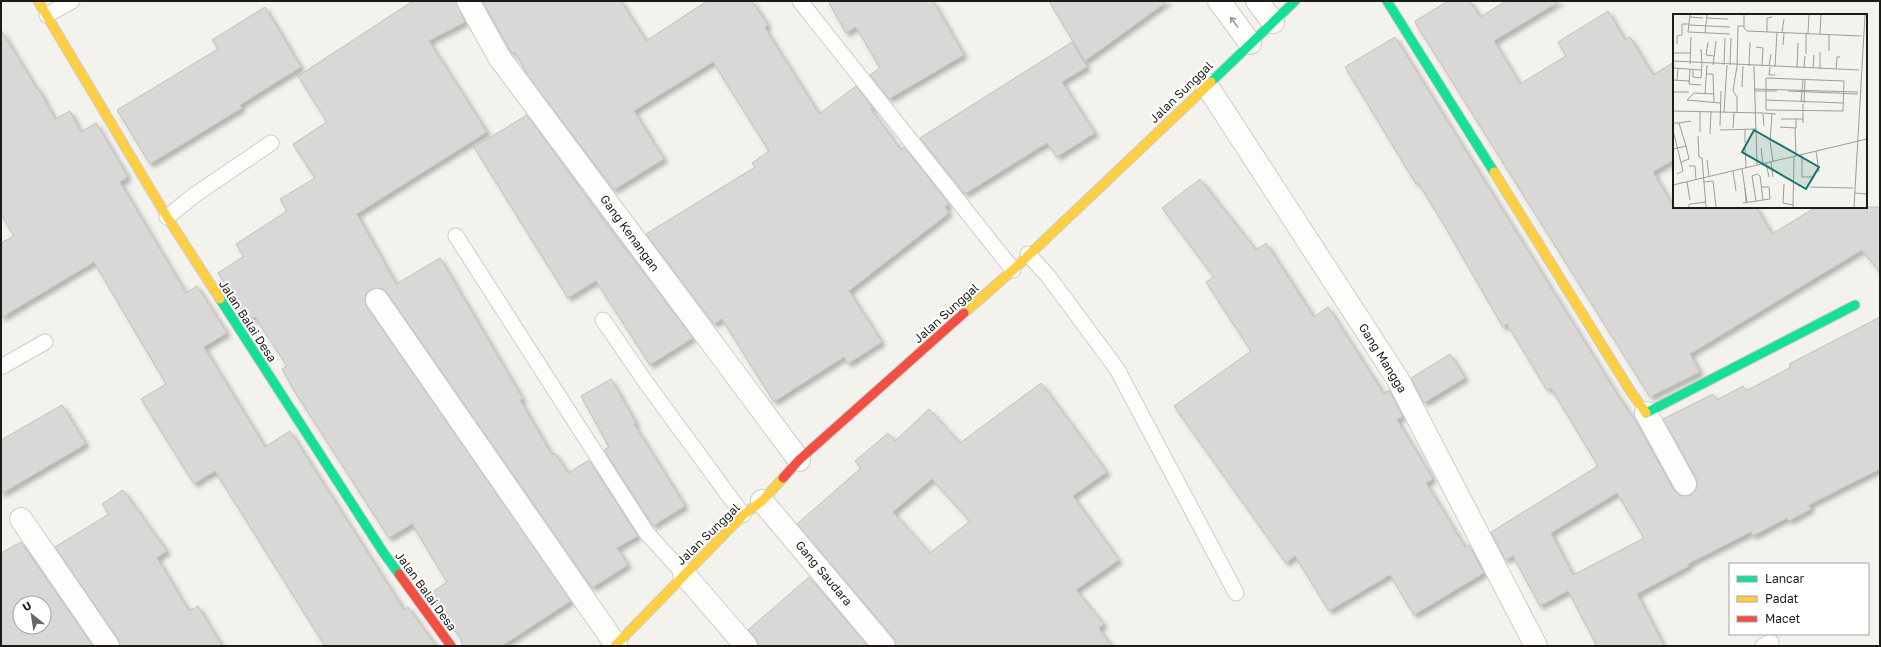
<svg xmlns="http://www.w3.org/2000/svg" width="1881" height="647" font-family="'Golos Text',sans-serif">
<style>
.building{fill:#d9d8d7;stroke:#c2c0bf;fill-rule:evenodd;filter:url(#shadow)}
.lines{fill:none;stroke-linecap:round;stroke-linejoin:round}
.lane-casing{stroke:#ccccc8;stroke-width:17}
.street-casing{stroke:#ccccc8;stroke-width:24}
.fast-casing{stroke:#ccccc8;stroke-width:11}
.slow-casing{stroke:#ccccc8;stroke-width:11}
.jam-casing{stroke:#ccccc8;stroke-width:11}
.lane{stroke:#fdfdfc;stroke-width:15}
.street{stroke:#fdfdfc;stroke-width:22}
.fast{stroke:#16e098;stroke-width:9}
.slow{stroke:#ffcf43;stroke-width:9}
.jam{stroke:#f24e42;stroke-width:9}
.oneway{stroke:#989795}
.labels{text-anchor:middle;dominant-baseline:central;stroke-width:4;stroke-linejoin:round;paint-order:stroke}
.street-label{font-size:12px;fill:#1c1b18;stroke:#fff}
.inset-road{fill:none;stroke:#9d9c98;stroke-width:1}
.view{fill:#0f766e;fill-opacity:0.15;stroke:#0f766e;stroke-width:2}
.inset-edge{fill:none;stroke:#1c1b18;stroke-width:2}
</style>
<defs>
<filter id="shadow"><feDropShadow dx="3.5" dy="3.5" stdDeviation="2" flood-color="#0004"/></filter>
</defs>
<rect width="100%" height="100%" fill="#f3f2ed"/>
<!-- building -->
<path class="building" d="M413 1H456L465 22 429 41 487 132 357 214 396 284 440 258 523 399 520 400 552 455 555 453 568 473 589 460 638 536 617 548 628 565 592 588 387 293 383 289 376 288 370 290 366 294 365 301 367 307 571 601 502 646H463L461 639 429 594 447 582 412 524 389 538 295 392 282 369 287 366 255 317 249 321 218 273 244 256 236 244 287 211 280 199 315 178 293 144 327 122 298 76Z
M482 1H621L646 41 707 1H752L768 25 765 28 819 114 856 86 873 108 871 109 901 150 904 147 949 204 945 207 949 213 849 291 882 342 848 364 844 357 774 402 722 319 714 324 646 234 755 167 752 163 769 151 713 62 634 111 664 159 614 190 528 76 515 52 512 54 510 50Z
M828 1H933L964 55 889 99 870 75 880 68 856 27 846 33Z
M1049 1H1168L1085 61Z
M1448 1H1470L1480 17 1506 1H1560L1494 41 1520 84 1566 56 1558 42 1608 11 1625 40 1630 37 1653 75 1674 62V160L1653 172 1674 207H1756L1772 234 1816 207H1880V272L1862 250 1690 354 1700 372 1650 397 1416 24 1415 21Z
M265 7 301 67 240 105 242 108 150 164 117 110 218 49 212 40Z
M1 30 37 89 38 88 55 119 70 111 81 132 96 123 128 177 120 182 186 293 197 286 227 333 204 347 265 447 290 431 404 610 408 607 436 646H325L215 471 194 484 141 399 166 384 94 262 1 318V243L14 236 1 214Z
M1395 37 1620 399 1635 420 1674 490 1679 495 1685 496 1691 495 1696 490 1697 484 1696 478 1663 419 1713 394 1717 400 1743 386 1746 391 1791 367 1789 364 1880 317V469L1809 505 1811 509 1789 521 1787 518 1753 536 1751 532 1688 564 1689 566 1637 594 1664 646H1597L1568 591 1540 606 1513 556 1505 560 1491 532 1598 466 1551 388 1547 390 1507 324 1503 327 1440 218 1418 183 1416 184 1345 67ZM1617 493 1644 538 1573 575 1551 533Z
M1072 42 1087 67 1062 82 1095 133 1057 157 1047 143 965 194 920 138Z
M527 115 624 248H625L693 338 650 365 596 281 568 298 474 147Z
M1200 179 1256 250 1266 243 1314 317 1328 307 1384 394 1389 390 1403 416 1397 420 1433 479 1426 483 1465 547 1469 545 1484 573 1414 615 1390 575 1329 611 1295 556 1286 563 1174 406 1251 351 1206 282 1214 277 1162 208Z
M1450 354 1465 378 1424 403 1411 378Z
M611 379 636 423 634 424 685 506 653 526 604 450 609 447 581 396Z
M1041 383 1107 472 1073 496 1119 560 1076 590 1104 624 1099 628 1111 646H896L894 638 797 524 861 468 855 461 888 433 895 441 929 409 960 443ZM932 479 970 521 930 553 893 512Z
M62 405 86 444 1 494V440Z
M123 490 167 551 157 558 189 611 198 606 222 646H120L118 639 55 547 109 514 102 504Z
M21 542 93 646H1V553ZM20 603H44V627H20Z
M809 577 868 646H758L756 638 748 630Z"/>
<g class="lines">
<!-- lane casing -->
<g class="lane-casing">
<path id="lane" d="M800 1 1013 270
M47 15 72 1
M167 217 196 194 271 143
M456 236 646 532 684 574
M1028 254 1048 276 1117 369 1236 593
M603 320 647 384 743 515
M1 367 45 342
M1763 646 1771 642"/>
</g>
<!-- street casing -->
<g class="street-casing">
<path id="street" d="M468 1 499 57 799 460
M1219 1 1250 43
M1257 1 1273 22
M1206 84 1397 378 1536 646
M377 300 616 645
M1646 413 1685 484
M762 501 884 646
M21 519 108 646
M684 574 746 646"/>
</g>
<!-- fast casing -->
<g class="fast-casing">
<path id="fast" d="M1387 1 1494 172
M1211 82 1295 1
M220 299 383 552 399 574
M1646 413 1855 305"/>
</g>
<!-- slow casing -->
<g class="slow-casing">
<path id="slow" d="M38 1 167 217 220 299
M1494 172 1631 392 1646 413
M964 313 1013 270 1211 82
M615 646 743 515 762 501 783 478"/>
</g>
<!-- jam casing -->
<g class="jam-casing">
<path id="jam" d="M783 478 799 460 964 313
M399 574 451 646"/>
</g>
<!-- lane -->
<use href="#lane" class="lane"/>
<!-- street -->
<use href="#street" class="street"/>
<!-- fast -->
<use href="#fast" class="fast"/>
<!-- slow -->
<use href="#slow" class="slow"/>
<!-- jam -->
<use href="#jam" class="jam"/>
</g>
<!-- one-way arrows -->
<defs><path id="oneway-shaft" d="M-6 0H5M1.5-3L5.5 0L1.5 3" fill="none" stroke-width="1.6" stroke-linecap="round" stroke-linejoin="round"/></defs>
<use class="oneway" href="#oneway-shaft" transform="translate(1234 22) rotate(-126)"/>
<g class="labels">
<!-- street labels -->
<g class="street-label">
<text transform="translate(1181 92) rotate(-44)">Jalan Sunggal</text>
<text transform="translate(630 233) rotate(54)">Gang Kenangan</text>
<text transform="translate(946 313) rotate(-42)">Jalan Sunggal</text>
<text transform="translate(248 321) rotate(57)">Jalan Balai Desa</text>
<text transform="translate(1383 358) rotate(58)">Gang Mangga</text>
<text transform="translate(708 534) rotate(-44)">Jalan Sunggal</text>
<text transform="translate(824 573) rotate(50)">Gang Saudara</text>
<text transform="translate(426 591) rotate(54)">Jalan Balai Desa</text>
</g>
</g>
<!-- overview -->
<g transform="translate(1673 14)">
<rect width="194" height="194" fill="#f3f2ed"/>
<path class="inset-road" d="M17 1 15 18 57 20M71 1V14L74 17 188 22M17 3 30 4M33 4 55 5M16 11 57 13M94 18V4L99 3M109 18 111 5M32 19 34 1M135 19 136 1M147 20 148 1M156 21V37M35 28 33 41 41 42M4 30V22L9 21V10H16M110 31 111 19M83 33 90 34 89 52M28 35 29 50M0 39H17M133 40V19M0 47 186 56M17 50 18 23M40 51 43 27M51 51 52 24M57 51 58 24M64 52 60 77 64 83V99M64 52 65 12H71M76 52 77 28M81 52 84 151M96 52 98 40M97 53 96 61H102M102 53 104 18M0 54 28 56M124 54 125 29M131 54 132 42M140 54 141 41M147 55V38M163 55 164 43H167M17 56 16 70 28 71M20 56V63L28 64 29 50M34 60H40L41 88M93 64 171 67 170 97 93 96ZM0 66 16 67M4 67 5 55M69 73 70 52M81 75 185 78M81 77H104M115 77 185 80M0 78H16M32 80 34 51M41 80 21 79 14 86 47 89M93 86 170 89M128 88 130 66M131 89 132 66M0 97 90 99 91 112M51 98 54 51M91 99 103 100M99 100 97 128 100 147M108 105H130M0 109H6L13 132 0 135M6 109 18 107M130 109V90M47 112 48 77M107 113 123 114V105M60 114 61 99M122 114 123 142M72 115V129M47 116 83 115M27 118V97M1 120 10 157 4 160M37 120 38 97M25 122 26 143 29 144M72 134 73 153M88 134 90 150M143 137 146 158M129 141V163H139M29 144 33 193M34 146 36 163M8 148 16 145 13 132M98 148 100 163M93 149 96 163M16 152H22L23 166M69 155 74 188M60 157 63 177M14 168 17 186M30 168 40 167 43 193M111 170 110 189 120 191M0 171 194 125M137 173 180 174M72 174 73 188M182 179 194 180M83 187 79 162 84 160 87 162 90 186M70 189 97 185 96 173H88M15 193 17 190 33 188M120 193 121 143M181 193 192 1"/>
<path class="view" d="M81 116 146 153 133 175 69 138Z"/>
<rect width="194" height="194" class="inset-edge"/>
</g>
<!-- border -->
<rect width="1881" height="647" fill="none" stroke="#1c1b18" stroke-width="4"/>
<!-- legend -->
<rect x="1729" y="563" width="140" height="72" fill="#ffffff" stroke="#a4a4a3"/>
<rect x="1737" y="576" width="20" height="6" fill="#16e098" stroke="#a4a4a3"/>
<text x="1765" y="583" font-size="12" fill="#1c1b18">Lancar</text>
<rect x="1737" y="596" width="20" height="6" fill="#ffcf43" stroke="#a4a4a3"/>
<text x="1765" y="603" font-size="12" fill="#1c1b18">Padat</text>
<rect x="1737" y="616" width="20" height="6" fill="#f24e42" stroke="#a4a4a3"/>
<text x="1765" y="623" font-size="12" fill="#1c1b18">Macet</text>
<!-- north arrow -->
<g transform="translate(32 615) rotate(330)"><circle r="19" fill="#ffffff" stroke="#a4a4a3"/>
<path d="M0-3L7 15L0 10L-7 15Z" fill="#676663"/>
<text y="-6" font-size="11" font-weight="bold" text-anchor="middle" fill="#1c1b18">U</text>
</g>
</svg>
